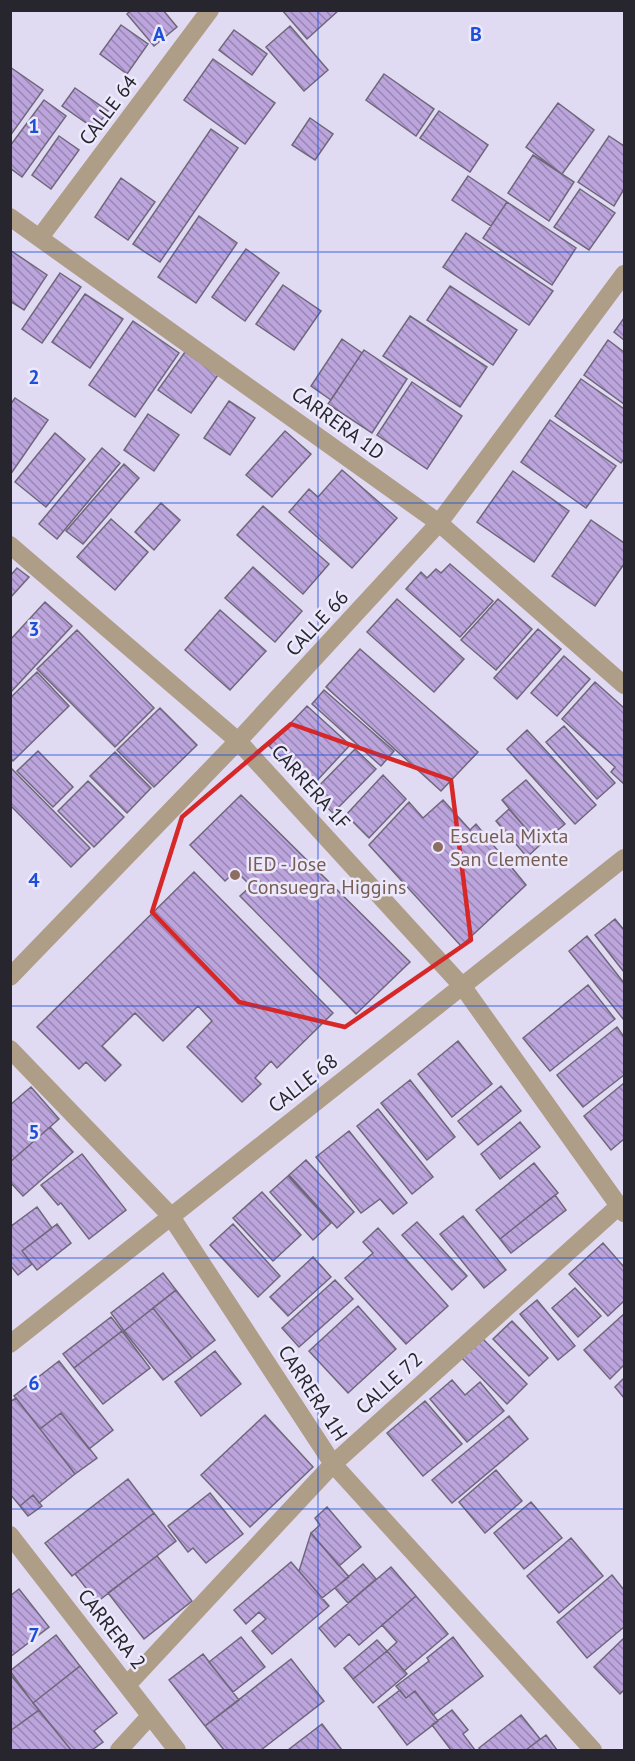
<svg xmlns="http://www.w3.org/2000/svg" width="635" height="1761" font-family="'PT Sans',sans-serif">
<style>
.building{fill:url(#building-back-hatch);stroke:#6f677a;stroke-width:1.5}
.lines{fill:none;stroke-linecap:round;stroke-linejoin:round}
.minor{stroke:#ae9d87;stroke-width:18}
.marked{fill:none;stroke:#d62828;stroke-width:4.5;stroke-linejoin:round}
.grid{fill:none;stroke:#1d4ed8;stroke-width:1.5;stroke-opacity:0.55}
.education-dot{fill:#8d6e63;stroke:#ede9fc;stroke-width:2}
.labels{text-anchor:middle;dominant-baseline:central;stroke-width:5;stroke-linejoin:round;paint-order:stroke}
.street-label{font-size:20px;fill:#27252d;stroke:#ede9fc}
.education-label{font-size:20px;fill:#785e54;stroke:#ede9fc;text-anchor:start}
.grid-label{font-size:20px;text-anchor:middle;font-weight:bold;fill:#1d4ed8;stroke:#ede9fc;stroke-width:5;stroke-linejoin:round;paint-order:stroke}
</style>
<defs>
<pattern id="building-back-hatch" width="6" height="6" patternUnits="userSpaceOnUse" patternTransform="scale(1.5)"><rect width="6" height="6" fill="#bca4dc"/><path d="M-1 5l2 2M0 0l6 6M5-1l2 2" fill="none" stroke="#9985b3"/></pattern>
</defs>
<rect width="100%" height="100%" fill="#e0dbf3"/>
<!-- building -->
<path class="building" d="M131 10H163L177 27 154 46 127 14Z
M282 10H339L307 39Z
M121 25 148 44 127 74 100 54Z
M290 26 328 70 304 91 266 47Z
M234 30 267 54 252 75 219 50Z
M213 59 275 103 245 144 184 100Z
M10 67 43 90 10 136Z
M384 74 434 109 416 136 366 100Z
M75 88 108 111 95 129 62 106Z
M44 100 66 116 22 177 10 168V146Z
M558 103 594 130 562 174 526 147Z
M439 111 488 145 470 172 420 138Z
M310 118 333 134 315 160 292 145Z
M211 129 238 148 160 262 133 244Z
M59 136 79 150 51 189 32 175Z
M609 136 624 146V189L614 206 578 182Z
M533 155 574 182 549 221 508 193Z
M468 176 507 202 491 226 452 200Z
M121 178 155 202 128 240 95 217Z
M580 189 615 213 589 250 554 227Z
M507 202 576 248 552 285 483 238Z
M199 216 237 243 196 303 158 277Z
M466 233 553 291 529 325 443 267Z
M246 249 279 273 245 321 212 297Z
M10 250 47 275 24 310 10 301Z
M60 273 81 287 42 343 22 329Z
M283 285 321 311 294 350 256 324Z
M450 286 517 330 493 365 427 320Z
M85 294 123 319 90 368 52 342Z
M410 316 487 367 460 407 383 356Z
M624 318V340L614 332Z
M133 321 179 353 135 417 89 385Z
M342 339 362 353 331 400 311 386Z
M608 340 624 352V404L584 375Z
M364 350 407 379 372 433 328 404Z
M185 352 218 375 191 413 158 390Z
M581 379 624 409V459L621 463 555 416Z
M412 382 462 416 427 469 377 435Z
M15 398 48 420 10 475V405Z
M229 401 255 418 230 455 204 438Z
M148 414 179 435 154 471 124 450Z
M550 420 616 466 586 508 521 462Z
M285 431 311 454 272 497 246 475Z
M55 433 85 459 46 507 15 482Z
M102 448 120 463 57 539 39 524Z
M124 464 139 478 83 544 66 531Z
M342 470 397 518 352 568 289 512 309 489 318 497Z
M513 471 569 511 534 562 477 522Z
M161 503 180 520 154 550 135 532Z
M263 506 329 564 303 594 237 535Z
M111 519 148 552 115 590 77 557Z
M591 520 624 543V564L595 606 552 576Z
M450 564 493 601 460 637 406 589 421 572 427 578 436 569 441 573Z
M253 567 302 611 275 642 225 598Z
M17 568 29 577 10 598V576Z
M397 599 464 659 434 692 367 632Z
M498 599 532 629 496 670 461 640Z
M45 602 72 626 10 693V640Z
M220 610 266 651 230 690 185 650Z
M538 629 561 649 517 699 494 678Z
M77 630 154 708 115 747 37 669Z
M360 649 478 752 441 791 326 687Z
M564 656 590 679 557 716 531 693Z
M37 672 69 706 13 761 10 758V698Z
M595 682 624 708V784L611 772 615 767 562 719Z
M324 690 394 751 381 766 312 704Z
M307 706 350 745 312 786 269 746Z
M160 708 197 745 154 787 117 750Z
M564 726 615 783 597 799 546 742Z
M527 730 596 805 575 824 507 749Z
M355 749 376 769 333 813 312 793Z
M38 751 73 787 53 807 17 771Z
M115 752 151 788 127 813 90 776Z
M10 767 90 848 71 867 10 805Z
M383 775 406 799 369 838 346 815Z
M526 780 565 824 540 845 502 800Z
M88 781 124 817 94 847 58 811Z
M241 795 410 962 356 1014 240 896 251 886 236 871 225 881 190 845Z
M443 800 470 830 476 824 526 885 461 946 369 845 409 802 423 818Z
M509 809 540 845 527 857 496 821Z
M194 872 333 1013 277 1068 271 1061 255 1078 261 1084 242 1102 187 1047 212 1021 198 1006 163 1041 135 1013 102 1046 121 1065 105 1081 86 1062 79 1069 37 1027Z
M615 919 624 930V972L595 935Z
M587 936 624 983V1020L569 951Z
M588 985 615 1019 550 1071 523 1038Z
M617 1027 624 1037V1075L583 1107 557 1075Z
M458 1041 492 1084 452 1117 418 1074Z
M410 1080 455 1137 427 1160 381 1103Z
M624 1083V1139L611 1150 584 1116Z
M501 1086 521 1111 478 1145 458 1121Z
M31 1087 59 1119 10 1162V1105Z
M378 1109 433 1177 412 1194 357 1126Z
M520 1122 540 1147 500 1179 481 1154Z
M50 1127 73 1152 23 1196 10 1182V1162Z
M349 1131 407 1203 393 1214 380 1199 361 1213 316 1157Z
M82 1154 126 1210 89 1239 61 1203 58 1205 41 1185Z
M306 1160 354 1212 337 1228 289 1175Z
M534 1163 558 1193 500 1239 476 1210Z
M288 1176 331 1223 313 1240 270 1192Z
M262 1192 301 1235 273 1261 233 1218Z
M555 1195 566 1210 511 1253 500 1239Z
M37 1207 52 1228 22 1251 32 1264 18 1275 10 1265V1227Z
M463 1216 506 1270 484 1288 440 1234Z
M417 1222 467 1276 452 1290 402 1235Z
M57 1224 71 1243 37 1270 22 1251Z
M233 1224 280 1276 258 1297 210 1245Z
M378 1228 448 1306 406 1344 345 1278 373 1253 363 1242Z
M603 1243 624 1267V1301L608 1316 569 1274Z
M313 1257 331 1277 288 1316 270 1297Z
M163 1273 176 1290 124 1331 111 1313Z
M335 1280 353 1299 299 1347 282 1328Z
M575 1288 601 1316 578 1337 552 1308Z
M176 1290 215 1340 192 1358 153 1308Z
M537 1300 575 1346 558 1360 520 1314Z
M358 1306 396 1349 348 1393 309 1351Z
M153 1308 192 1358 163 1380 124 1331Z
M624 1314V1365L610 1379 584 1350Z
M111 1317 122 1331 74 1368 63 1354Z
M512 1321 548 1358 529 1376 493 1339Z
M122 1331 150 1368 103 1404 74 1368Z
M482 1338 527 1384 507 1404 461 1357Z
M215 1351 241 1384 201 1416 175 1382Z
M59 1361 113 1430 89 1449 61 1413 40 1429 14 1396Z
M624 1378V1398L615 1387Z
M452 1380 465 1395 480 1382 504 1411 467 1442 430 1399Z
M16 1398 75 1474 39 1503 33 1495 20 1506 10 1494V1402Z
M425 1401 462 1444 423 1476 387 1433Z
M61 1413 97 1458 75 1474 40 1429Z
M265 1415 313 1467 250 1527 201 1475Z
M509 1416 528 1439 452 1503 432 1480Z
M496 1470 522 1501 485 1533 459 1502Z
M128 1479 154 1513 72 1576 45 1543Z
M210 1493 243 1534 206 1563 193 1548 188 1552 168 1526Z
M33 1495 42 1506 28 1516 20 1506Z
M531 1502 562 1538 524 1569 494 1533Z
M327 1507 361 1547 339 1566 311 1533 320 1525 315 1518Z
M154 1513 176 1541 97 1602 75 1574Z
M311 1533 349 1577 322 1598 299 1571Z
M571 1538 603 1576 559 1613 527 1576Z
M157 1556 192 1601 144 1639 108 1593Z
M291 1562 329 1606 272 1654 252 1631 266 1619 259 1612 246 1624 234 1610Z
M363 1564 376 1579 348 1603 335 1588Z
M391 1567 416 1596 359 1645 349 1634 335 1647 319 1628Z
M612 1575 624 1590V1627L587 1658 557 1622Z
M19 1589 49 1627 10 1657V1596Z
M416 1596 448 1634 404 1671 387 1651 397 1642 382 1625Z
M56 1635 80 1666 33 1703 10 1671Z
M241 1637 265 1667 233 1692 209 1662Z
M453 1637 483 1676 433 1715 415 1691 406 1698 396 1686 429 1661 427 1658Z
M624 1638V1690L620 1694 594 1667Z
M377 1640 387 1651 353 1679 344 1668Z
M387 1651 407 1674 373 1703 353 1679Z
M203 1654 239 1700 205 1726 169 1680Z
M291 1659 324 1701 261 1750H224L205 1726Z
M80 1666 117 1713 94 1731 103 1742 92 1750H71L33 1703Z
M10 1674 39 1710 10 1731Z
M400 1690 406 1698 415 1691 438 1721 407 1745 378 1707Z
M39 1710 71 1750H11L10 1731Z
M452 1710 468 1730 463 1734 475 1750H451L432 1725Z
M521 1715 540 1739 526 1750H481L479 1748Z
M322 1724 342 1750H288Z
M546 1735 557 1750H526Z"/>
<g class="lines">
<!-- minor -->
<path class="minor" d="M10 217 439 523 624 685
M41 236 210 10
M10 545 238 741 463 987 624 1213
M10 977 238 741 439 523 624 274
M10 1049 170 1215 333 1464 593 1750
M10 1344 624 858
M10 1535 177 1750
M127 1685 333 1464 619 1206
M119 1750 150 1716"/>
</g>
<!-- marked area -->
<path class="marked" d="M291 724 451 780 471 940 345 1027 239 1002 152 912 182 817Z"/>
<!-- grid -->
<path class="grid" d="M318 10V1750M10 252H624M10 503H624M10 755H624M10 1006H624M10 1258H624M10 1509H624"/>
<!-- markers -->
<g class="education-dot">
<circle cx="438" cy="847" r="6"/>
<circle cx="235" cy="875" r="6"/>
</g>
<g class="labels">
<!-- street labels -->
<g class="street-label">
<text transform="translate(108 110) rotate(-53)">CALLE 64</text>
<text transform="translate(338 423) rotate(36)">CARRERA 1D</text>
<text transform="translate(317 623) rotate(-47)">CALLE 66</text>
<text transform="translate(311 787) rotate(48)">CARRERA 1F</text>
<text transform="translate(303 1083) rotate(-38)">CALLE 68</text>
<text transform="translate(389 1383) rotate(-42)">CALLE 72</text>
<text transform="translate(313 1393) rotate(57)">CARRERA 1H</text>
<text transform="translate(112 1629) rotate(52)">CARRERA 2</text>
</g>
<!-- education labels -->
<g class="education-label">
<text x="450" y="836">Escuela Mixta<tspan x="450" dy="23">San Clemente</tspan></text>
<text x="247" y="864">IED - Jose<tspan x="247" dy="23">Consuegra Higgins</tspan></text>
</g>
</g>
<g class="grid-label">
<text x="159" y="41">A</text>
<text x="476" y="41">B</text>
<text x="34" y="133">1</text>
<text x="34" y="384">2</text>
<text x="34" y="636">3</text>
<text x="34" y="887">4</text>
<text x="34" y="1139">5</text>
<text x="34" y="1390">6</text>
<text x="34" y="1642">7</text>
</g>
<!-- border -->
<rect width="635" height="1761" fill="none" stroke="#27252d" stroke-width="24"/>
</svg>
